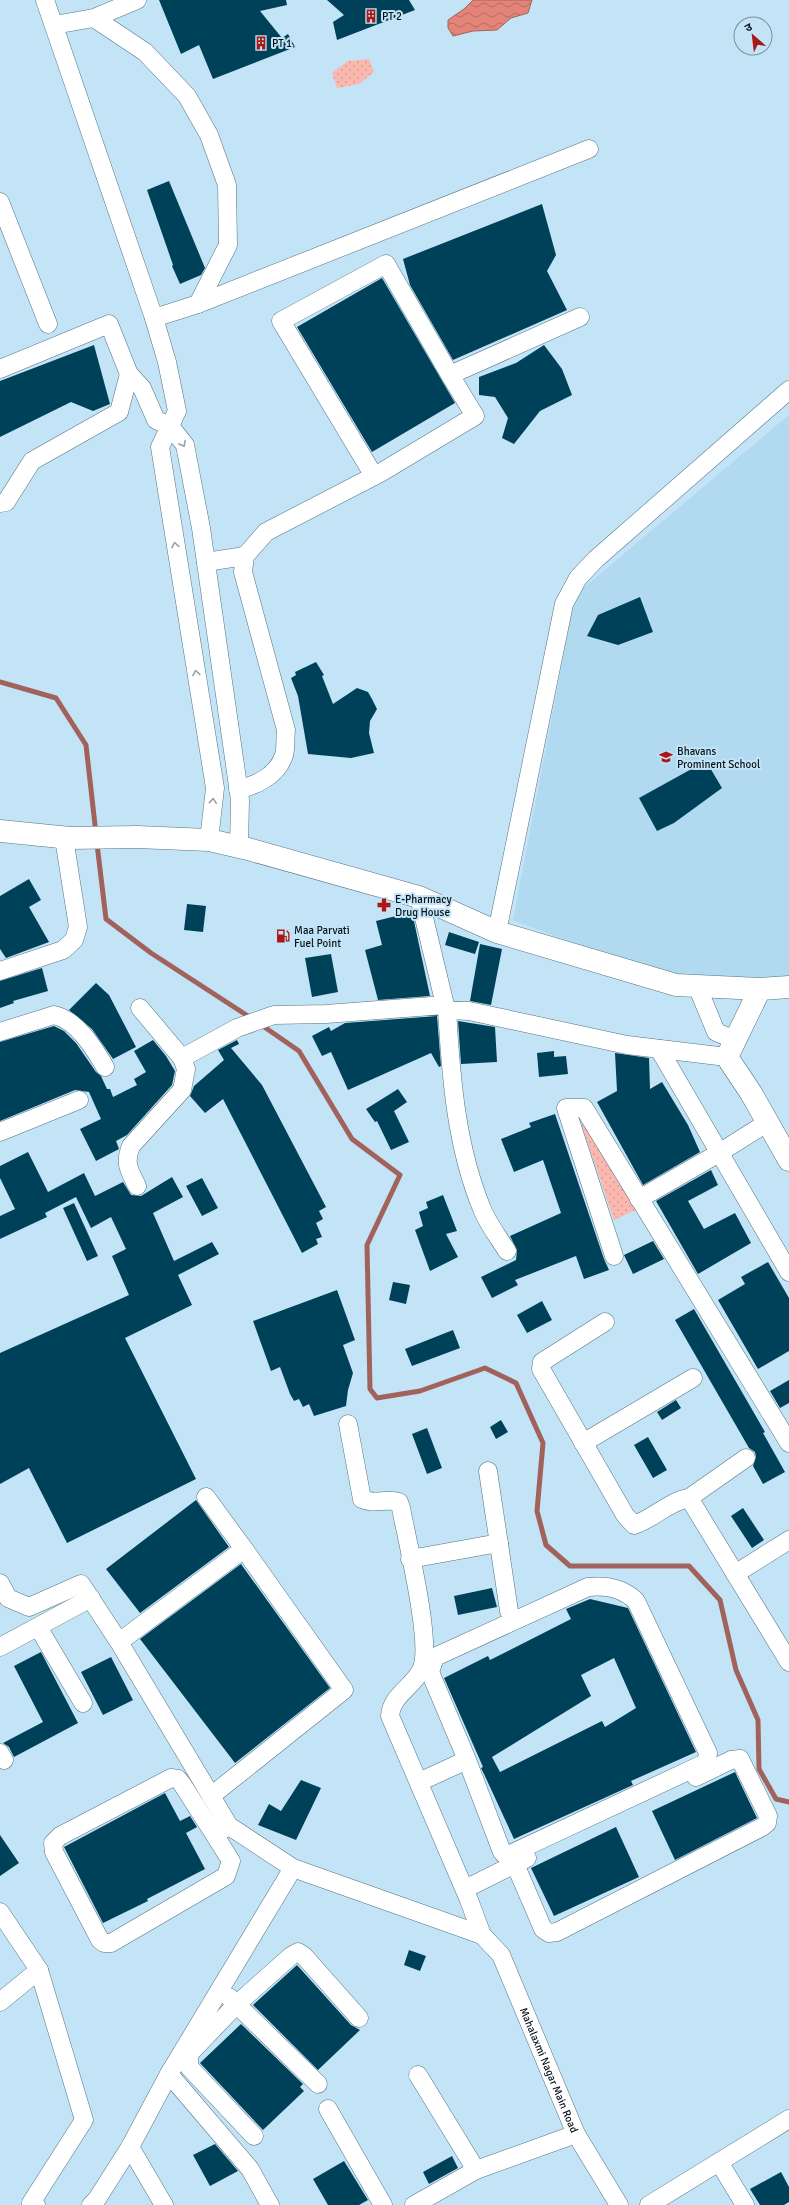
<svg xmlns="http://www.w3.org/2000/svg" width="789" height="2205" font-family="Signika,'Noto Sans Devanagari',sans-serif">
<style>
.built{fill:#b1daf0}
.park{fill:url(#park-dots)}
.water{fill:url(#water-waves);stroke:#a2625c}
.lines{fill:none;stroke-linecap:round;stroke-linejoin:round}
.stream{stroke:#a2625c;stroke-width:5}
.building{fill:#00415a;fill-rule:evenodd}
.minor-casing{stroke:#557383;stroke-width:19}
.tertiary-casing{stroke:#557383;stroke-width:23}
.minor{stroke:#fff;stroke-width:18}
.tertiary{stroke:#fff;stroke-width:22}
.oneway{stroke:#9ca1a4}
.labels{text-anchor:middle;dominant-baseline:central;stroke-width:4;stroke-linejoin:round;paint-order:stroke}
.poi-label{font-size:11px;fill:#08141b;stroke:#c3e4f6;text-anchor:start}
.street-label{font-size:11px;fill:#08141b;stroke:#c3e4f6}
</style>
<defs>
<pattern id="park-dots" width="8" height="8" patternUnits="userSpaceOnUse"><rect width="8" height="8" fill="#fbb8af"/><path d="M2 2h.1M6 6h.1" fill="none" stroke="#d69d96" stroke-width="1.8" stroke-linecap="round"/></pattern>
<pattern id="water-waves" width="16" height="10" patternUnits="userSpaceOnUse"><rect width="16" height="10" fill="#e48478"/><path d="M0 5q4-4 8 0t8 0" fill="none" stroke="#b76b62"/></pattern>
</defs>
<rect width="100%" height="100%" fill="#c3e4f6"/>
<!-- built -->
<path class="built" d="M789 415V978L692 984 609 957 513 920 575 595Z"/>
<!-- park -->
<path class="park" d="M369 59 374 72 359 84 337 88 332 73 348 61Z
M580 1120 640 1208 614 1220Z"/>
<!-- water -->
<path class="water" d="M473 0H532L528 13 511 18 497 30 473 31 453 36 448 28V20L464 9Z"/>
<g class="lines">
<!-- stream -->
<path class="stream" d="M0 682 56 698 86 745 96 834
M97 844 106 919 151 953 251 1018
M260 1024 299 1051 352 1139 400 1175 367 1245 370 1389 377 1398 420 1391 485 1368 516 1383 543 1443 537 1511 546 1545 570 1566H689L720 1600 736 1670 758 1720 759 1769 776 1799 789 1802"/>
</g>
<!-- building -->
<path class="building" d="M159 0H286L287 5 260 11 282 38 288 34 295 47 213 79 199 45 181 54Z
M327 0H409L415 10 337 40 333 22 344 15Z
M169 181 205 268 201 275 180 284 172 266 173 265 147 190Z
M542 204 556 255 547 271 567 310 453 360 410 285 403 259Z
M382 278 455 403 372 452 297 327Z
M94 345 110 404 93 411 71 402 0 437V381Z
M544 345 562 369 572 395 540 411 514 444 502 438 508 418 495 397 479 395V377L516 363Z
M640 597 653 632 618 645 587 636 598 615Z
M316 662 324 675 322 676 333 704 357 688 368 692 372 699 377 709 370 721 369 733 374 753 351 758 308 754 298 696 291 678 296 675 295 672Z
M706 761 722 788 674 823 657 831 639 798Z
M29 879 41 900 29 907 49 942 6 958 0 949V896Z
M187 904 206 906 203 932 184 930Z
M412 912 430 996 378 1000 365 950 382 945 376 921Z
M449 932 479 942 475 954 445 945Z
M480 944 502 949 491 1005 470 1001Z
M331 954 338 992 312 997 305 958Z
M42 968 48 991 13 1001 14 1003 0 1008V981Z
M96 983 109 995 136 1047 113 1059 92 1029 69 1010Z
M437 1016 441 1066 439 1067 431 1053 348 1090 331 1052 322 1056 312 1036 329 1027 331 1031 345 1023Z
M458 1021 495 1027 497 1062 461 1064Z
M54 1026 64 1031 76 1043 96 1072 101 1076 107 1089H110L113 1097 137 1085 134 1079 146 1072 134 1051 153 1040 166 1056 175 1071 172 1085 127 1135 116 1141 119 1149 96 1161 80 1129 101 1119 89 1092 75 1090 0 1121V1042Z
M237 1040 239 1044 231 1048 262 1085 326 1207 319 1211 323 1219 316 1223 322 1237 316 1239 318 1244 302 1253 223 1099 205 1113 190 1096 194 1086 224 1060 218 1050Z
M554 1051V1057L566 1056 568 1074 539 1077 537 1053Z
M615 1053 649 1058 650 1089 662 1082 688 1125 700 1152 643 1185 597 1102 617 1091Z
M398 1089 407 1102 394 1111 409 1142 391 1150 377 1121 375 1122 366 1109Z
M555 1114 604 1259 609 1270 584 1279 576 1256 515 1280 518 1285 492 1298 481 1277 516 1260 517 1250 510 1236 561 1213 543 1160 514 1172 501 1139 531 1127 529 1123Z
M28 1152 48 1192 84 1173 95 1196 123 1182 131 1195 141 1196 172 1177 183 1197 153 1213 174 1261 212 1242 219 1254 178 1275 192 1305 125 1338 196 1479 67 1543 29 1468 0 1484V1353L129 1295 112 1256 126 1249 111 1217 91 1228 76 1197 45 1213 47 1217 0 1239V1216L15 1209 0 1178V1166Z
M711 1170 718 1185 688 1201 704 1229 735 1213 751 1243 698 1274 656 1201Z
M202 1178 218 1208 202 1216 186 1186Z
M443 1195 457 1231 446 1234 458 1257 430 1271 415 1230 423 1226 419 1212 428 1208 426 1202Z
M74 1203 98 1256 87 1261 63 1208Z
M653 1241 664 1259 633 1274 624 1255Z
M768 1262 789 1298V1351L758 1369 718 1300 745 1284 741 1277Z
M393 1282 410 1285 406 1304 389 1300Z
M337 1290 355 1340 343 1345 353 1373 348 1390 346 1406 314 1416 309 1404 303 1407 299 1399 294 1401 290 1394 280 1367 271 1371 253 1321Z
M542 1301 552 1320 527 1333 517 1315Z
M694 1309 765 1432 763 1433 785 1472 763 1484 753 1466 756 1457 755 1452 749 1448 675 1320Z
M453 1330 460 1348 412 1366 405 1349Z
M789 1380V1403L780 1408 770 1391Z
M676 1400 681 1408 662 1420 657 1412Z
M501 1420 508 1432 496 1439 490 1427Z
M427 1428 442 1468 427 1474 412 1434Z
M648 1437 667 1470 653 1478 634 1445Z
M196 1500 229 1547 140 1613 106 1569Z
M743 1508 764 1540 752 1548 731 1516Z
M241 1564 330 1688 235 1763 140 1639Z
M492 1588 497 1607 458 1615 454 1596Z
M590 1599 628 1608 696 1752 631 1781 633 1785 514 1839 484 1774 481 1768 483 1767 444 1678 488 1656 490 1660 571 1619 566 1609ZM614 1658 636 1708 605 1727 602 1721 500 1772 492 1757 591 1696 581 1675Z
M41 1652 78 1723 14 1757 9 1747 3 1743 43 1722 14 1666Z
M111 1657 133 1700 103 1715 81 1672Z
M735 1772 757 1818 675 1860 652 1811Z
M301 1780 321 1788 296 1840 258 1825 269 1804 281 1811Z
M165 1793 180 1821 190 1816 197 1827 186 1833 205 1869 147 1899 148 1901 103 1923 64 1847Z
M616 1827 639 1877 554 1916 531 1868Z
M0 1835 19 1863 0 1876Z
M409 1950 426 1956 420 1971 404 1965Z
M297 1965 351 2025 360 2030 318 2070 253 2005Z
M241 2024 303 2084 300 2087 304 2091 263 2130 200 2063Z
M215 2144 238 2171 210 2186 193 2155Z
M452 2156 458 2168 429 2184 423 2172Z
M344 2161 368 2200 359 2205H328L313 2179Z
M781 2172 789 2187V2202L784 2205H760L750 2189Z"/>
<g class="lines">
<!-- minor casing -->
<g class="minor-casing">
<g id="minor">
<path d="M94 18 145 52 187 96 209 135 227 185 228 245 198 304"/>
<path d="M54 25 94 18 137 0"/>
<path d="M0 202 48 324"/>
<path d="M154 318 198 304 589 149"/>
<path d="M0 369 109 324 129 374 142 388 156 420 170 426 177 411 167 362 154 318 45 0"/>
<path d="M374 476 281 321 386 264 450 375 580 317"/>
<path d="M0 503 6 502 32 461 119 412 129 374"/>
<path d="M206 562 245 556"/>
<path d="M238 789C256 786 278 775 284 755 286 748 285 738 286 730L243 572 245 556 266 532 380 473 475 416 450 375"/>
<path d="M209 840 215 788 160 447 170 426 185 445 201 528 240 800 239 846"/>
<path d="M419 897 445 1005"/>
<path d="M497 932 564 604 578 578 596 559 789 390"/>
<path d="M0 971 63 950 74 940 78 927 64 838"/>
<path d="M697 986 716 1032 735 1040"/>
<path d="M447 1010C451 1077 456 1146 482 1209 488 1224 499 1238 507 1251"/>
<path d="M0 1032 54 1015C77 1020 94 1048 105 1067"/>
<path d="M659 1049 789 1272"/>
<path d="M182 1058 237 1028 274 1015 326 1014 445 1005 447 1010 469 1011 627 1045 727 1057"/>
<path d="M0 1132 79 1100"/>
<path d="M137 1186C129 1170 124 1163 131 1146L182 1090 186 1069 182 1058 140 1008"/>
<path d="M639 1199 719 1153 768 1122"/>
<path d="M614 1256 566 1108H584L789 1443"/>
<path d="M605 1322 542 1362 541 1369 625 1515 634 1525C653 1519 669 1501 689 1498L789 1662"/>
<path id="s1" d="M348 1424 362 1499C374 1505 386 1498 399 1502L401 1508C407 1540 432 1642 422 1668 414 1687 391 1695 390 1716L469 1900 482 1935 501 1955 576 2134 619 2205"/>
<path d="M583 1443 693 1378"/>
<path d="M488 1471 509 1611"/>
<path d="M689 1498 746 1458"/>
<path d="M410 1559 499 1543"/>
<path d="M735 1574 789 1540"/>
<path d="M0 1583 8 1598 29 1607 81 1584 119 1642 229 1826 293 1868 482 1935"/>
<path d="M38 1627 83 1703"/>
<path d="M119 1642 244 1549 206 1497"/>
<path d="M0 1647 91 1598"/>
<path d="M0 1753 4 1760"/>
<path d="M419 1782 467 1760 502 1852 506 1856 703 1764 707 1760 708 1753 636 1601C623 1588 605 1585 588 1587L435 1657 430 1672 467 1760"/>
<path d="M211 1796 344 1690 244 1549"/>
<path d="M214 1834 182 1784 178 1779 171 1778 60 1836 53 1843 54 1852 100 1940 104 1943H111L226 1876 231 1861 214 1834 229 1826"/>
<path d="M515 1864 543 1929 549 1933 557 1932 762 1827 767 1823 768 1816 740 1759 731 1760 696 1777"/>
<path d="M465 1889 527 1858"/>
<path d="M0 1912 39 1970"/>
<path d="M229 1997 318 2084"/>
<path d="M0 2002 39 1970 84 2120 31 2203 36 2205"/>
<path d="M169 2074 250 2169 270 2205"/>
<path d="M418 2075 476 2170"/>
<path d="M328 2109 383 2205"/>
<path d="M254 2136 189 2067V2054L237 2004 291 1956 298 1952 304 1956 359 2018"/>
<path d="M130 2147 164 2205"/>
<path d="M719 2162 745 2205"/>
<path d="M91 2205 97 2199 130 2147 169 2074 293 1868"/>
<path d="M414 2205 476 2170 576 2134"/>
<path d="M649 2205 789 2119"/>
</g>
</g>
<!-- tertiary casing -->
<g class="tertiary-casing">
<path id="tertiary" d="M0 831 70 838 137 837 209 840 248 849 419 897 497 932 676 985 760 989 789 987
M760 989 727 1057 751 1093 789 1160"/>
</g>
<!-- minor -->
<use href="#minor" class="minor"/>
<!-- tertiary -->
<use href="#tertiary" class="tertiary"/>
</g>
<!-- one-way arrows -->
<defs><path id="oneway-chevron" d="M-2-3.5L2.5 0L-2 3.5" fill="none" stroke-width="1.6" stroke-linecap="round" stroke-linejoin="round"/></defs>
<g class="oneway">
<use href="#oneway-chevron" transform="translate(183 444) rotate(61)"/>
<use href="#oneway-chevron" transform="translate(175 545) rotate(-99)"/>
<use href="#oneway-chevron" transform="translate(196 673) rotate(-99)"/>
<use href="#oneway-chevron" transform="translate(213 801) rotate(-84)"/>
</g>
<!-- icons -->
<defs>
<g id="building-bare" transform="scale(1.08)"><path d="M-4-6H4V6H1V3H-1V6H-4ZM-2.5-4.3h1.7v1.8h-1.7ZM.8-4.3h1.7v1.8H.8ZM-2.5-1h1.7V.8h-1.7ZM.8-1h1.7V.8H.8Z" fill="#aa1716" stroke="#c3e4f6" stroke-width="2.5" paint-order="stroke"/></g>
<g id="school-bare" transform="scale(1.08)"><path d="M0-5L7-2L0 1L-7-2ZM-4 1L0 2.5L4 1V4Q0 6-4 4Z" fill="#aa1716" stroke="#c3e4f6" stroke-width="2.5" paint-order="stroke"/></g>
<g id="pharmacy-bare" transform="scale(1.08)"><path d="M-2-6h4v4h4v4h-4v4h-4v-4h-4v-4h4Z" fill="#aa1716" stroke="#c3e4f6" stroke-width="2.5" paint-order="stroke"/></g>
<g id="fuel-bare" transform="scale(1.08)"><path d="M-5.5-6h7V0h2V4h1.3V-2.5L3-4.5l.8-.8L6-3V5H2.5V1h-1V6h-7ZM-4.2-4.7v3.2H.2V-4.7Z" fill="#aa1716" stroke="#c3e4f6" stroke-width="2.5" paint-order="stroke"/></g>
</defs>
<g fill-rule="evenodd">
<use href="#building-bare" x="371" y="16"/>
<use href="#building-bare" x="261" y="43"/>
<use href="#school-bare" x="666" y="757"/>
<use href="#pharmacy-bare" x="384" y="905"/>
<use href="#fuel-bare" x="283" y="936"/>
</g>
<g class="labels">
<!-- poi labels -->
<g class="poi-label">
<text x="382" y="16">PT 2</text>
<text x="272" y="43">PT 1</text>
<text x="677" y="751">Bhavans<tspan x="677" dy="13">Prominent School</tspan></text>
<text x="395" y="899">E-Pharmacy<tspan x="395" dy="13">Drug House</tspan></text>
<text x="294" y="930">Maa Parvati<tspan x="294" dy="13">Fuel Point</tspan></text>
</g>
<!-- street labels -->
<g class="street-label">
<text stroke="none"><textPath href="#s1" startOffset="731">Mahalaxmi Nagar Main Road</textPath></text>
</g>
</g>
<!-- north arrow -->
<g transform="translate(753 36) rotate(332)"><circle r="19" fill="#c3e4f6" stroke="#78919e"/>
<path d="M0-3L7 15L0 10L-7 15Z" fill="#aa1716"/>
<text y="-6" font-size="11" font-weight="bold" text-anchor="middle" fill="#08141b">उ</text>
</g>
</svg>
